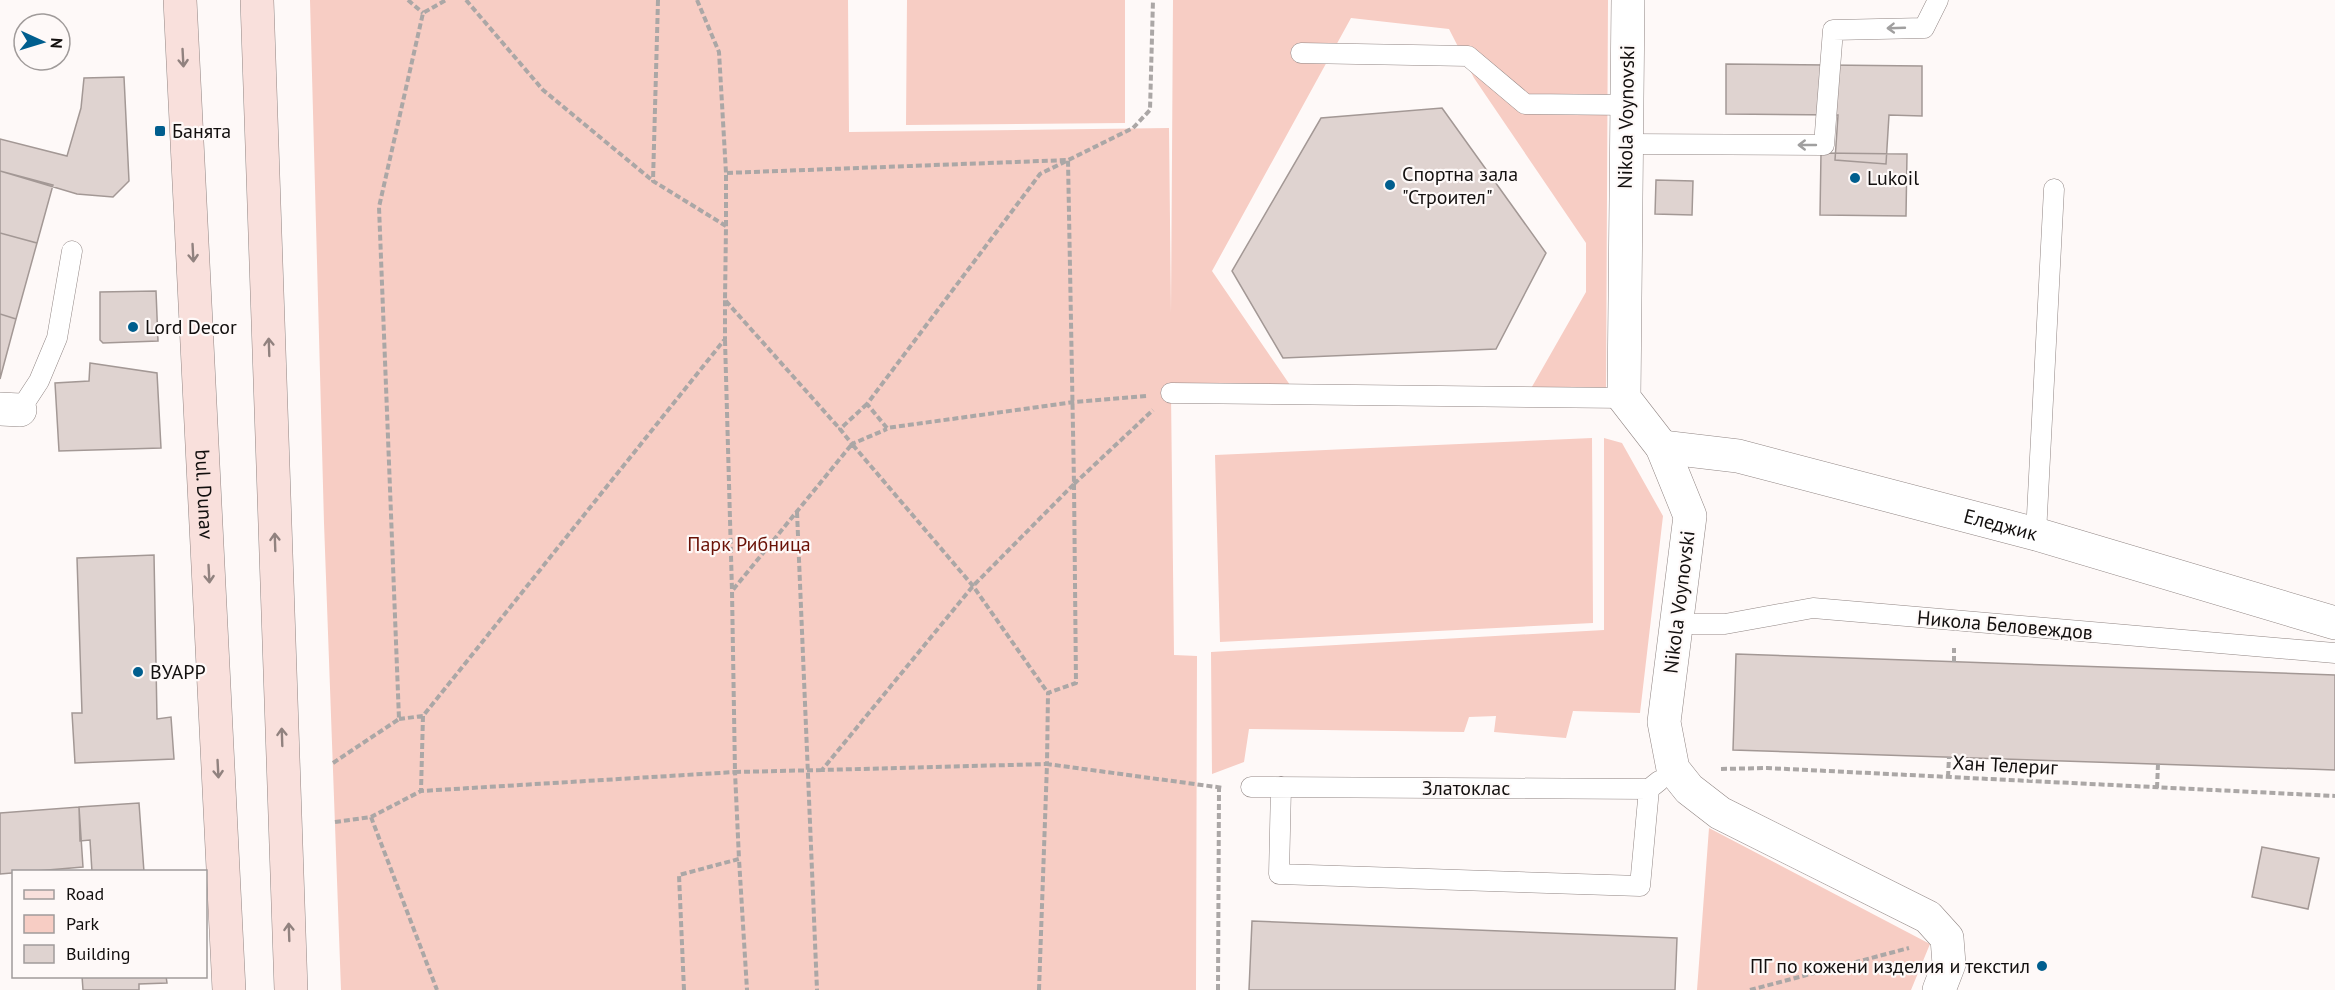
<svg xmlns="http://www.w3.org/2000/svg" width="2335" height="990" font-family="'PT Sans',sans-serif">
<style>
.green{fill:#f7cdc4}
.building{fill:#dfd3d0;stroke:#a39895;stroke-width:1.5}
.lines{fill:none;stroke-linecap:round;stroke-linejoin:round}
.lane-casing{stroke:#918684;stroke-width:21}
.street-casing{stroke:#918684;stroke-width:34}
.secondary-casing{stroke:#918684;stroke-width:34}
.path{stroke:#aba7a6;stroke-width:4;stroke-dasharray:6 3;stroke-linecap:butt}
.lane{stroke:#fff;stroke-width:20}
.street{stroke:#fff;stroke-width:33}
.secondary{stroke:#f9e0dc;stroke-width:33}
.oneway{stroke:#a09f9f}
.oneway2{stroke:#91827f}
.poi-dot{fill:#005e8e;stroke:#fef9f8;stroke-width:2}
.labels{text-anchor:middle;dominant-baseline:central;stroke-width:4.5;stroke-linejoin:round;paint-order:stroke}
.street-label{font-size:20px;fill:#120f0e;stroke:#fef9f8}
.poi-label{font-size:20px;fill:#120f0e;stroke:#fef9f8;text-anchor:start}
.park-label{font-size:20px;fill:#6a1106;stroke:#fef9f8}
</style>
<rect width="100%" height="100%" fill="#fef9f8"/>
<!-- green -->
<path class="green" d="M310 0H848L849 132 1169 128 1171 314 1173 0H1608L1606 394 1529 392 1586 292V243L1474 78 1449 29 1351 18 1212 271 1290 385 1171 394 1174 655 1197 656 1196 990H341L324 523Z
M907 0H1125V123L906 125Z
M1592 438 1593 623 1220 642 1215 455Z
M1604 438 1622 443 1663 516 1640 713 1573 711 1566 738 1494 732 1496 716 1469 717 1464 732 1249 729 1244 762 1212 774 1211 652 1604 630Z
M1709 828 1930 944 1911 990H1697Z"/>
<!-- building -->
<path class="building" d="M1726 64 1922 66V116L1889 115 1886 164 1835 160 1838 115 1726 114Z
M124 77 129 181 113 197 77 194 0 171V139L67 156 81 108 84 78Z
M1442 108 1546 253 1496 349 1283 358 1232 271 1321 118Z
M1821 153 1907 154 1906 216 1820 215Z
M0 171 53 185 37 243 0 233Z
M1656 180 1693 181 1692 215 1655 214Z
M0 233 37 243 16 319 0 314Z
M156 291 158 341 103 343 100 340V292Z
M0 314 16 319 0 379Z
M90 363 157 373 161 448 59 451 55 383 89 381Z
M154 555 157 719 171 717 174 759 75 763 72 713H82L77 558Z
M1736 654 2335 675V770L1733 750Z
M139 803 144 872H92L90 840 80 841 79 807Z
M79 807 83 867 0 874V813Z
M2262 847 2319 858 2308 909 2252 897Z
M1252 921 1677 938 1675 990H1249Z
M82 976H166L167 983 139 984V990H83Z"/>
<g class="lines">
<!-- lane casing -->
<g class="lane-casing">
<path id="lane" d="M1301 53 1468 56 1525 104 1626 105
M1625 144 1824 145 1833 30 1924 28 1938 0
M1171 393 1624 398
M20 410 39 381 57 338 72 251
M2036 534 2054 189
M1677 624H1725L1813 608 2335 653
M1251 787 1649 789 1659 781
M1281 787 1279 874 1640 886 1649 789"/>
</g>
<!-- street casing -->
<g class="street-casing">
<g id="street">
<path d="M1628 0 1624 398 1662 447 1690 516 1664 722 1673 769 1689 789 1720 813 1928 917 1947 938 1949 964 1939 990"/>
<path d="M0 409 20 410"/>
<path id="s1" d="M1662 447 1738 456 2036 534 2335 623"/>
</g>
</g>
<!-- secondary casing -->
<g class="secondary-casing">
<g id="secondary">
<path id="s2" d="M180 0 229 990"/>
<path d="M257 0 291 990"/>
</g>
</g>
<!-- path -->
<path class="path" d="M408 0 423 13
M466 0 543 90 653 181
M658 0 653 181 726 226 725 300 840 429
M697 0 719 52 726 173
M726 226V173L1068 160 1074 484
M725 340 732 591
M1146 396 1074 402 887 428 867 404 1040 174 1133 128 1150 110 1153 0
M867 404 840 429 852 444 887 429
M1074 484 1076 683 1048 693 1047 764 822 770 973 586Z
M1074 484 1153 410
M797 512 817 990
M1954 662V648
M423 716 421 791 735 772 739 859
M399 719 423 716 725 339V300
M333 763 399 719 379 207 423 13 446 0
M1721 769 1767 768 2335 796
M822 770 735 772 732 591 852 444 973 586 1048 693
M1948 777 1949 757
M2157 788 2158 764
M371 817 437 990
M335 822 371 817 421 791
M684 990 679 875 739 859 747 990
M1039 990 1047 764 1224 788
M1218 990 1219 788
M1750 990 1909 948"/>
<!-- lane -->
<use href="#lane" class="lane"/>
<!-- street -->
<use href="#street" class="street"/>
<!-- secondary -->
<use href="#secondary" class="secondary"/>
</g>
<!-- one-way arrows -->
<defs><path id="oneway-shaft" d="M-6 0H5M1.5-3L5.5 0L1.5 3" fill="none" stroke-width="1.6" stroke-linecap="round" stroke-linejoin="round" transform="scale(1.5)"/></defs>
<g class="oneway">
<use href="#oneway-shaft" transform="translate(1896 28) rotate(178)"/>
<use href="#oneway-shaft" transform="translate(1807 145) rotate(-180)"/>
</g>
<g class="oneway2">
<use href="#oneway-shaft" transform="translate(183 58) rotate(87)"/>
<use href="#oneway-shaft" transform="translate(193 253) rotate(87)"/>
<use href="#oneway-shaft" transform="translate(269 347) rotate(-92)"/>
<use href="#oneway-shaft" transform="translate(275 542) rotate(-92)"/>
<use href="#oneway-shaft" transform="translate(209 574) rotate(87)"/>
<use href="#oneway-shaft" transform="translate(282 737) rotate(-92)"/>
<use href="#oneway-shaft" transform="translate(218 769) rotate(87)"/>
<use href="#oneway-shaft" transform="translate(289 932) rotate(-92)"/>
</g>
<!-- markers -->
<g class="poi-dot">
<rect x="154" y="125" width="12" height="12" rx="3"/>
<circle cx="1855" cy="178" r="6"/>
<circle cx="1390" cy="185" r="6"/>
<circle cx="133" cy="327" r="6"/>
<circle cx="138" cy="672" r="6"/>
<circle cx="2042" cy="966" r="6"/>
</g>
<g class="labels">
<!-- street labels -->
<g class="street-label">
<text transform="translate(1626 117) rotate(-89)">Nikola Voynovski</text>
<text stroke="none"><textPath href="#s2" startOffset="495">bul. Dunav</textPath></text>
<text stroke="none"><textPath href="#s1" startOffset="348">Еледжик</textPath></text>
<text transform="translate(1679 602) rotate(-83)">Nikola Voynovski</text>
<text transform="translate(2005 625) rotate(5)">Никола Беловеждов</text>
<text transform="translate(2005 765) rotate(3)">Хан Телериг</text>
<text x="1466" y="788">Златоклас</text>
</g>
<!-- poi labels -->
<g class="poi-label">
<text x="172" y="131">Банята</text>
<text x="1402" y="174">Спортна зала<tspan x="1402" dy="23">"Строител"</tspan></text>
<text x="1867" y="178">Lukoil</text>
<text x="145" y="327">Lord Decor</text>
<text x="150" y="672">ВУАРР</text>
<text x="2030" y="966" text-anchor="end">ПГ по кожени изделия и текстил</text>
</g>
<!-- park labels -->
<g class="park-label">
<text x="749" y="544">Парк Рибница</text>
</g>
</g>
<!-- legend -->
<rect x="12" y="870" width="195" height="108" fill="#fef9f8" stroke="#a09b9a" stroke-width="1.5"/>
<rect x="24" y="890" width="30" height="9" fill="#f9e0dc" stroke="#a09b9a" stroke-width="1.5"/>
<text x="66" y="900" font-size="18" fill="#120f0e">Road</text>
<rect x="24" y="915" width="30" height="18" fill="#f7cdc4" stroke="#a09b9a" stroke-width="1.5"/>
<text x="66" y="930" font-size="18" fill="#120f0e">Park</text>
<rect x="24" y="945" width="30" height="18" fill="#dfd3d0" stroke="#a09b9a" stroke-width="1.5"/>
<text x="66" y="960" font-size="18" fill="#120f0e">Building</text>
<!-- north arrow -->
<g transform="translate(42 42) rotate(94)"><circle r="28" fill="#fef9f8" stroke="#a09b9a" stroke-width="1.5"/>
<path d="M0-4.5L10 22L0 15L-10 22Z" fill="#005e8e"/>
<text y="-9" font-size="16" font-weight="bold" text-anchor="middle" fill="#120f0e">N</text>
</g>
</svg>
